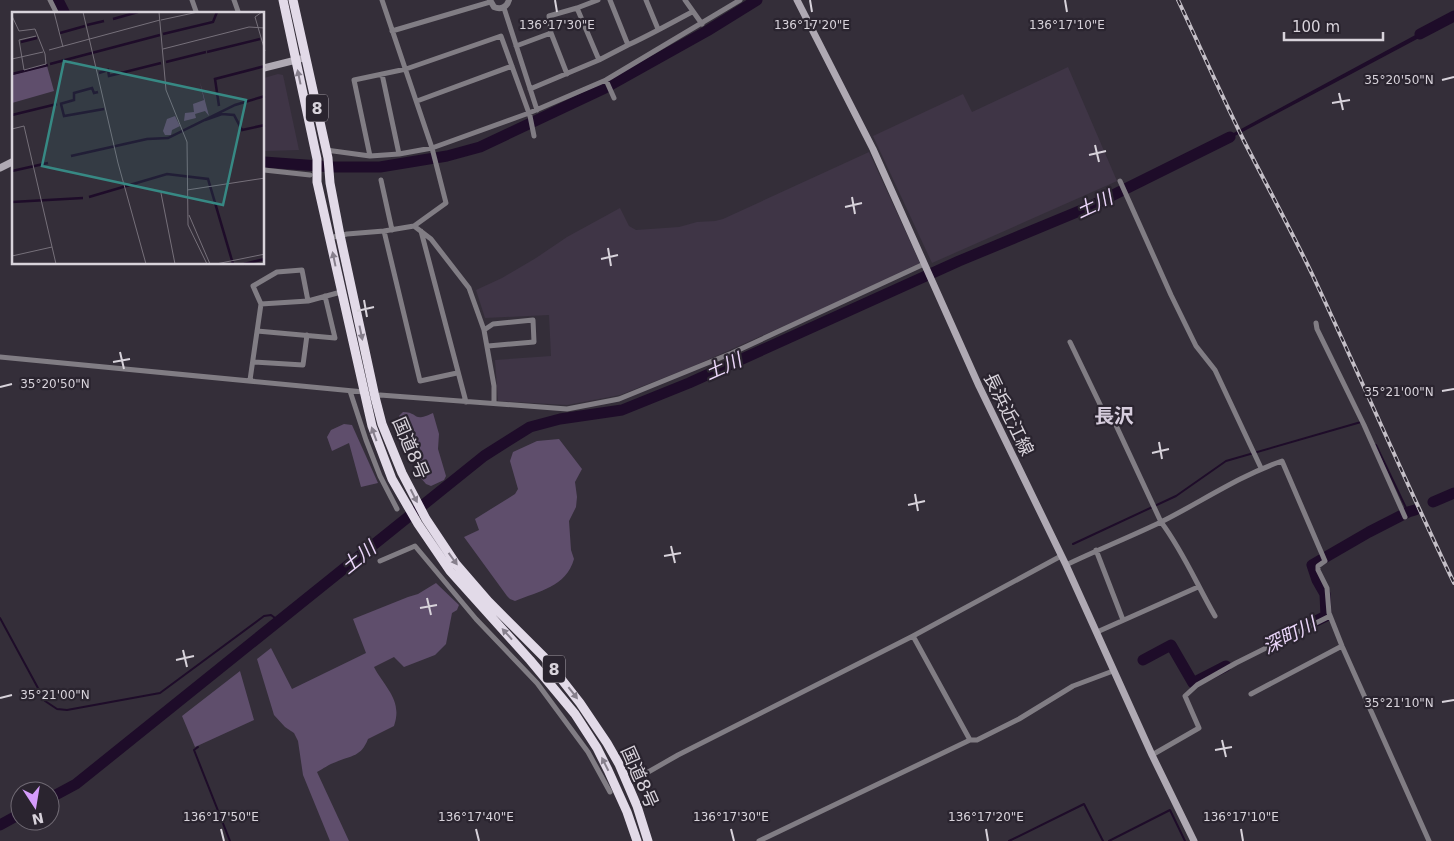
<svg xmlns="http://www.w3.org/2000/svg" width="1454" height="841" font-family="'DejaVu Sans','Noto Sans JP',sans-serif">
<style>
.built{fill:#3f3546}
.green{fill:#5f4e6c}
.water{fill:#1e0c29}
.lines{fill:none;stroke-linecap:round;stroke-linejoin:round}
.stream{stroke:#1e0c29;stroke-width:2}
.river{stroke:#1e0c29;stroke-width:11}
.minor{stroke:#817d84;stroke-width:5}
.tertiary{stroke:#817d84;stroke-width:6}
.secondary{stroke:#afa9b3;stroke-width:7}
.trunk{stroke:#e2dae8;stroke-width:9}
.rail-casing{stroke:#c4bfc7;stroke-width:4}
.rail{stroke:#2a242f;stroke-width:2;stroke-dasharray:5.5;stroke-linecap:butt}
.oneway{fill:#867f8c}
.ticks{fill:none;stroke:#d8d3db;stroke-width:2}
.labels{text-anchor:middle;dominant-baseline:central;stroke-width:4.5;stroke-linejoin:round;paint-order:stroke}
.shield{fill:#2a242f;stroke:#a49ea7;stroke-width:1}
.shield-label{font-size:16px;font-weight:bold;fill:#d8d3db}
.street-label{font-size:18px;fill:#d8d3db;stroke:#2a242f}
.water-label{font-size:19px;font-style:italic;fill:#ebd6fa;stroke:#2a242f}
.quarter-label{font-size:20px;font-weight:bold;fill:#d6cddd;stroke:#2a242f}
.inset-river{fill:none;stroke:#1e0c29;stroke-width:2.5}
.inset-road{fill:none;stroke:#76707a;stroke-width:1}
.view{fill:#378984;fill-opacity:0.15;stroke:#378984;stroke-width:2.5}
.inset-edge{fill:none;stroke:#d8d3db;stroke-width:2.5}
.ticks-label{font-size:12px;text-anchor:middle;fill:#d8d3db;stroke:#2a242f;stroke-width:4.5;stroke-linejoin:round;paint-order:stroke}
</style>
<rect width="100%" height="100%" fill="#342e39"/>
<!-- built -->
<path class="built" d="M1068 67 1117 181 932 263 873 136 963 94 972 112Z
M278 74 283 75 299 150 264 151V78Z
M869 152 920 263 827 307 689 368 620 395 567 405 498 401 495 360 551 356 549 315 485 318 476 290 502 278 536 258 567 237 620 208 629 226 636 230 679 227 697 222 715 221 723 219Z"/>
<!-- green -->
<path class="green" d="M403 412C419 412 412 423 433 413L439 434 438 449 446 476 444 480 431 486 426 484 420 477 415 453 406 435 399 416Z
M344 424 352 425 378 483 361 487 349 443 332 451 327 437 331 430Z
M559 439 582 469 575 482 577 497 576 507 569 521 571 550 574 559C566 587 539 591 515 601L510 599 507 596 464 537 479 530 475 519 515 494 518 489 510 461 513 452 537 441Z
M436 583 459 605 457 610 452 613 446 644 435 655 404 667 394 657 374 667C385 688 403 700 394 726L368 739C361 757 352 755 336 762 329 764 323 769 317 772L349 841H330L303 775 298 741 294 733 285 727 274 715 257 659 271 648 292 689 366 653 353 619 408 597 418 594Z
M240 671 254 720 195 747 182 716Z"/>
<!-- water -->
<path class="water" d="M1432 26 1434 30 1218 145 1217 142Z"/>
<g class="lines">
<!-- stream -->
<path class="stream" d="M1376 445 1408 512
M1073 544 1176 496 1226 461 1361 422
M0 618 45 701 57 709 67 710 160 693 264 616 271 615 279 621
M198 747 194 750 230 841
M1009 841 1084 804 1103 841
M1109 841 1170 810 1185 841"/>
<!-- river -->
<path class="river" d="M58 0 65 14
M1420 34 1454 16
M264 162 333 167H380L447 156 480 147 605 88 707 31 757 0
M1433 502 1454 493
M1314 622 1326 616 1325 594 1317 580 1312 565 1369 532 1408 512 1415 510
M1143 660 1171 645 1193 683 1226 666
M50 798 76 784 484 456 530 427 560 419 622 410 689 383 959 261 1089 207 1230 137
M0 825 20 814"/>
<!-- minor -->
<path class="minor" d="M50 0 57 14
M192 0 197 14
M234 0 239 14
M382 0 432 148 446 203 414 226 431 239 469 288 484 330 494 386V403
M646 0 658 29
M685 0 702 24
M504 8 537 110
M577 8 599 60 628 45 610 0
M392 31 490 2
M551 33 567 74
M628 45C650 35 671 23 692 12
M516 46 551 33 549 16 577 8 598 0
M382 74 399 154
M606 80 614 98
M530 89 599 60
M417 101 512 66
M326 150 370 156 399 154 432 148 529 113 606 80 740 0
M370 156 354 80 406 69 501 36 530 116 534 136
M264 170 310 175
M381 180 392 230
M1120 181 1171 295 1196 346 1215 370 1261 468
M414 226 384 231 420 381 457 373
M421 231 466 402
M329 238 347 234 384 231
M261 304 308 301 341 292
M1316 323 1317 329 1364 425 1405 517
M484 330 493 324 533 320 534 342 488 346
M257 331 335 338 325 296
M1070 342 1108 421H1114L1161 522C1183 551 1197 585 1215 616
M0 357 364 392
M253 362 303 365 307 335
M250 380 261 304 253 286 277 272 302 270 308 301
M350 391 366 440 380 476 397 509
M375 397 380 395 567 409 619 399 732 353 924 264
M1096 550 1123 620
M380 561 415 546 476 619 537 683 588 752 610 792
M1066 565C1097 550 1130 537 1161 522 1201 502 1239 476 1282 461L1325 561 1318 566V570L1327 588 1329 613 1342 646 1429 841
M1097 632 1198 587
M913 636 970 740
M1251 694 1342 646
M1152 755 1199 728 1185 696 1197 685 1236 663 1330 616
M636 779 678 755 913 636 1061 556
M759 841 970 740H977L1019 719 1073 686 1113 671"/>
<!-- tertiary -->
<path class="tertiary" d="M490 0 494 7C501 10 507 7 509 0"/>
<!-- secondary -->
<path class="secondary" d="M797 0 873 149 979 386 1066 565 1152 755 1194 841
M264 68 300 59
M0 168 14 161"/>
<!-- trunk -->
<path class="trunk" d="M283 0 317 159V182L372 426 392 479 418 524 450 571 530 660 575 714 597 748 608 770 627 812 637 841
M293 0 328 158 330 183 340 235 375 397 382 424 402 473 426 519 456 564 488 601 544 657 580 703 607 743 619 764 637 806 648 841"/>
<!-- rail casing -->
<g class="rail-casing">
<path id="rail" d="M1178 0C1200 47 1221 94 1244 141 1267 186 1291 230 1313 276 1361 378 1405 481 1454 583"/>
</g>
<!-- rail -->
<use href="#rail" class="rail"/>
</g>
<!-- one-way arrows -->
<defs><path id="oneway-solid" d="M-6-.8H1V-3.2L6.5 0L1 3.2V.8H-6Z" transform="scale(1.25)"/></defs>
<g class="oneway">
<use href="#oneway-solid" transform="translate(299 77) rotate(-102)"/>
<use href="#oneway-solid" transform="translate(334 259) rotate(-102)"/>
<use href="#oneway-solid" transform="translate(361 333) rotate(78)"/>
<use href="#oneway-solid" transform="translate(374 434) rotate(-110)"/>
<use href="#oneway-solid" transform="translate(414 496) rotate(63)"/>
<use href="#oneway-solid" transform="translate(453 559) rotate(54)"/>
<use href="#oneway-solid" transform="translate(507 634) rotate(-132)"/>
<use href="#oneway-solid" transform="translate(573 693) rotate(52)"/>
<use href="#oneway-solid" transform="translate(605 764) rotate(-117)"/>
</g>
<!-- ticks -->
<path class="ticks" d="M555 0 557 12M810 0 812 12M1065 0 1067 12M1442 80 1454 77M1339 93 1343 110M1332 103 1350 100M1095 145 1099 162M1089 155 1106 151M852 197 855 214M845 207 862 203M608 248 611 266M601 259 618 255M364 300 367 317M357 311 374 307M120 352 124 369M113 362 130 359M0 387 12 384M1442 391 1454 389M1159 442 1162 459M1152 453 1169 449M915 494 918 511M908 505 925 501M671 546 675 563M664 556 681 553M427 598 431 615M420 608 437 605M183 650 187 667M176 660 194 656M0 698 12 695M1442 702 1454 700M1222 740 1226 757M1215 750 1232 747M221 829 224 841M476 829 479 841M731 829 734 841M986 829 988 841M1241 829 1243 841"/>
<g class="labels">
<!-- shield labels -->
<g class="shield">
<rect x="306" y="94.5" width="22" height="27" rx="4"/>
<rect x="543" y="655.5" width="22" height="27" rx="4"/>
</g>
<g class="shield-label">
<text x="317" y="108">8</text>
<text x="554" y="669">8</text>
</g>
<!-- street labels -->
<g class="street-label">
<text transform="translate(1009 414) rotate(64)">長浜近江線</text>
<text transform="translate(411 448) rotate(67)">国道8号</text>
<text transform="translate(640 777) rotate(66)">国道8号</text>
</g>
<!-- water labels -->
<g class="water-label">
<text transform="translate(1094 204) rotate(-25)">土川</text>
<text transform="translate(723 366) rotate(-24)">土川</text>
<text transform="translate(358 557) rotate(-39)">土川</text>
<text transform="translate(1289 635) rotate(-27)">深町川</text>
</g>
<!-- quarter labels -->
<g class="quarter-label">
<text x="1114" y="416">長沢</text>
</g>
</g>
<!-- overview -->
<g transform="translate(12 12)">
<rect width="252" height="252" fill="#342e39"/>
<path d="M35 54 42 79 0 91V63ZM188 70 197 104 193 99 183 102 184 106 172 109 173 101 182 100 181 92 192 88ZM163 104 168 114 160 118 159 123H153L151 119 155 107Z" fill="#5f4e6c"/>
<path class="inset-river" d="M101 7 126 0M75 13 92 9M48 21 73 14M151 22 201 10 205 0M9 30 25 26M195 40 248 27M154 50 194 40M38 52 148 23M87 61 96 58 97 64 149 51M0 62 36 53M48 92 62 88V81L80 76 82 81 86 80M49 92 52 104 92 97M207 94 203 67 253 54M0 103 45 92M193 108 210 102 222 103 230 118 253 113M59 144 135 127 156 126 223 93 253 84M0 159 36 151M77 185 155 162 196 167 221 252M0 190 71 186M232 252 253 247"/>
<path class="inset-road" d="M42 0 51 35M71 0 106 151 134 252M147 0 154 78 175 130 176 213 195 252M250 0 243 5 253 39M0 4 7 19 23 17 33 42 34 52 12 58 7 28 24 24M149 8 186 0M151 37 237 15 253 16M37 38 148 8M0 47 31 40M0 117 12 114 44 252M175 178 253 166M149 181 163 252M177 203 198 252M0 244 40 235M204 252 253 242"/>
<path class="view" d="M52 49 234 88 211 193 30 154Z"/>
<rect width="252" height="252" class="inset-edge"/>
</g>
<g class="ticks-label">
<text x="557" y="29">136°17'30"E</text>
<text x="812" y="29">136°17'20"E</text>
<text x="1067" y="29">136°17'10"E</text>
<text x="1399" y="84">35°20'50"N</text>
<text x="55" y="388">35°20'50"N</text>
<text x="1399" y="396">35°21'00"N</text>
<text x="55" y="699">35°21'00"N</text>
<text x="1399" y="707">35°21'10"N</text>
<text x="221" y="821">136°17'50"E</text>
<text x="476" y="821">136°17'40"E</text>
<text x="731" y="821">136°17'30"E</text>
<text x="986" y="821">136°17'20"E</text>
<text x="1241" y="821">136°17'10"E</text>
</g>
<!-- north arrow -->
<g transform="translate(35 806) rotate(168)"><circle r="24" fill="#2a242f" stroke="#706a74"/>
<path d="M0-4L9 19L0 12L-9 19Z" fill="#d59cfb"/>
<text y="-8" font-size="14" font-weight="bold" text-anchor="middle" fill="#d8d3db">N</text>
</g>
<!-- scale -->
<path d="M1284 32v8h99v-8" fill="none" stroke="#d8d3db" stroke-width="2.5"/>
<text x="1292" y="32" font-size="15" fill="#d8d3db" stroke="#2a242f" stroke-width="4" paint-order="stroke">100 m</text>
</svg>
